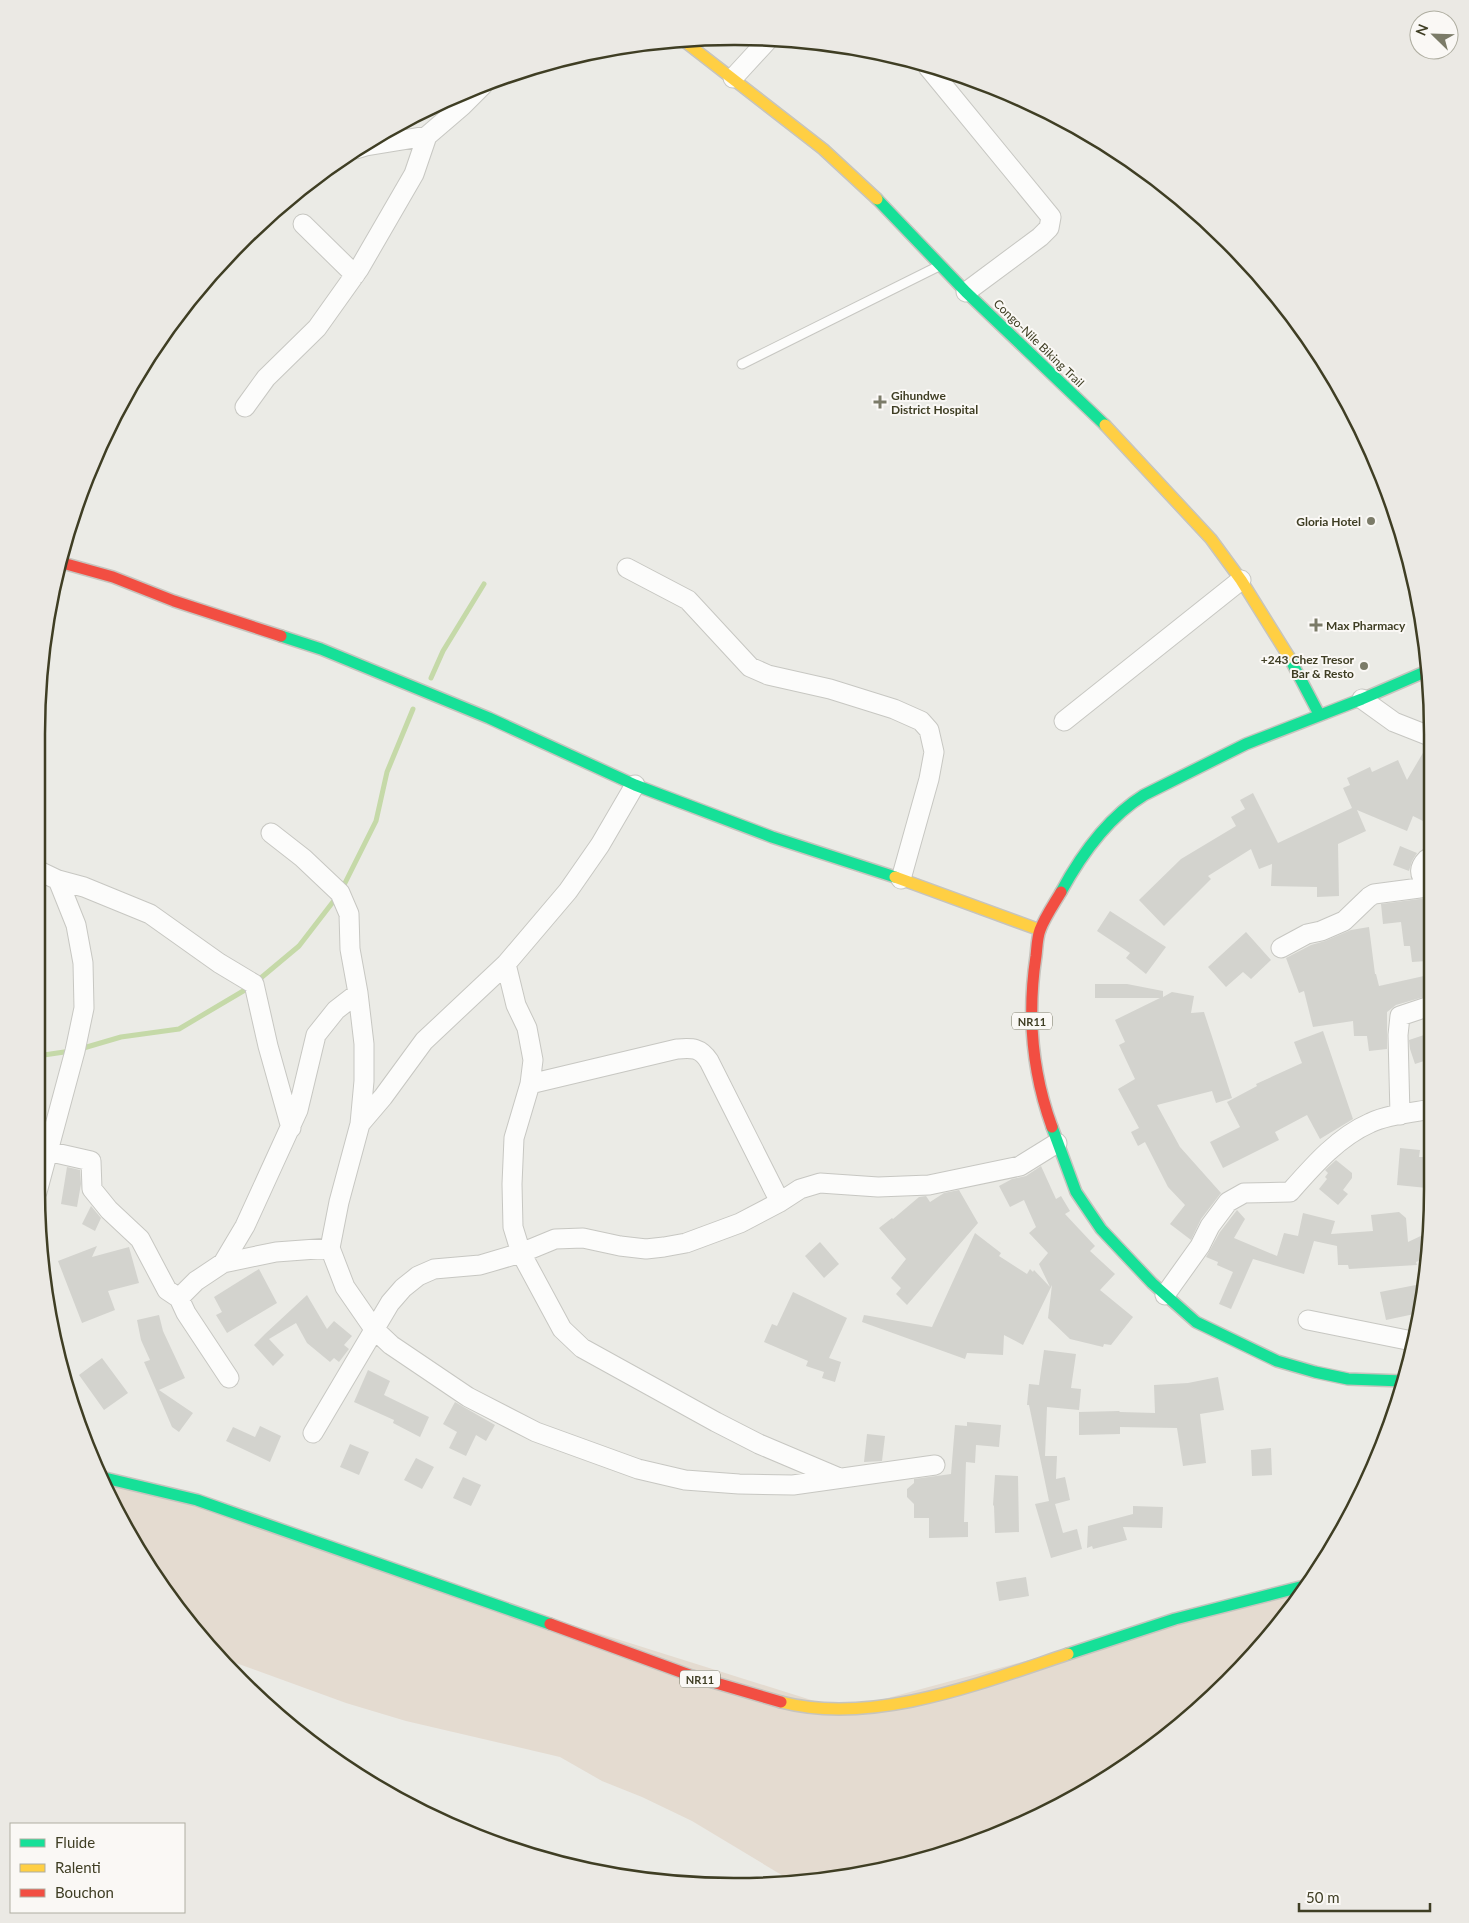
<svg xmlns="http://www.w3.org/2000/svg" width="1469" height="1923" font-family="Lato,sans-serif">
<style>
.green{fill:#e4dbd0}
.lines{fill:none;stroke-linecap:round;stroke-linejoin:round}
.stream{stroke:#c5d9a8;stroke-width:5}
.building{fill:#d3d3ce}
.lane-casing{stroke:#c7c7c2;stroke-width:11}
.street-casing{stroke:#c7c7c2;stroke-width:21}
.fast-casing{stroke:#c6c4be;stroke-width:14}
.slow-casing{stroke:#c6c4be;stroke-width:14}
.jam-casing{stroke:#c6c4be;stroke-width:14}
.lane{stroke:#fcfcfb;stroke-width:9}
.street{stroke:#fcfcfb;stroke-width:19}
.fast{stroke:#16e098;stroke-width:11}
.slow{stroke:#ffcf43;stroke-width:11}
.jam{stroke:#f24e42;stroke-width:11}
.poi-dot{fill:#7b7b68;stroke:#faf8f5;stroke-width:2}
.labels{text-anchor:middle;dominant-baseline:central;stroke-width:4;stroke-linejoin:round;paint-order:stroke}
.shield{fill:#faf8f5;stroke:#777663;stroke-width:1}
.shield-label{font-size:11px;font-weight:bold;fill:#3f3e24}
.street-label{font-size:12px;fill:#3f3e24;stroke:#faf8f5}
.poi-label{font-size:12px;font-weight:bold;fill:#3f3e24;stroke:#faf8f5;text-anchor:start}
.rim{fill:none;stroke:#3f3e24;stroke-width:2.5}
</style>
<rect width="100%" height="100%" fill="#ebebe6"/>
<!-- green -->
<path class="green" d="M105 1478 843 1710 1308 1585 1228 1682 1122 1769 1043 1815 915 1863 790 1880 692 1821 642 1797 602 1781 560 1757 406 1721 346 1703 222 1658 130 1538Z"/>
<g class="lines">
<!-- stream -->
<path class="stream" d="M431 678 443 651 484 584
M342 889 376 821 387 772 413 709
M256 982 299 946 336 898
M80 1049 121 1037 179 1029 250 987
M37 1056 71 1051"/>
</g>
<!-- building -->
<path class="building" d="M1427 746V823L1413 816 1407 831 1357 810 1366 831 1338 844 1339 896 1317 897V887L1271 886 1272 864 1259 869 1251 849 1208 876 1211 879 1164 926 1139 900 1181 859 1236 826 1231 817 1245 809 1240 800 1253 793 1278 843 1352 808 1343 788 1350 785 1347 778 1370 767 1372 772 1398 760 1407 780Z
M1400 846 1417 853 1412 861 1409 871 1393 865Z
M1427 898V961L1412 962 1410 946H1404L1401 922 1383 924 1381 904Z
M1110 911 1166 947 1146 974 1126 958 1130 953 1097 931Z
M1369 927 1375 974H1376L1379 986 1424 976 1427 996 1396 1005 1387 1012V1049L1369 1051 1367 1036H1354L1353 1021 1313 1027 1304 991 1299 993 1286 958 1311 945 1325 941 1351 930Z
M1246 932 1271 960 1251 979 1243 972 1226 987 1208 967Z
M1095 984H1127L1163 991V997L1172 992 1194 996 1191 1013 1204 1012 1232 1098 1216 1103 1212 1091 1157 1105 1180 1147 1221 1193 1201 1219 1191 1240 1170 1224 1185 1205 1168 1187 1145 1142 1138 1146 1131 1132 1139 1128 1118 1089 1135 1079 1119 1045 1125 1042 1115 1020 1160 998H1095Z
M1323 1031 1353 1119 1320 1139 1307 1115 1275 1132 1279 1140 1223 1168 1210 1142 1240 1127 1227 1102 1257 1086 1256 1084 1302 1063 1294 1042Z
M1427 1034V1060L1415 1064 1410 1049 1409 1040Z
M1400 1148 1420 1150 1419 1157H1427V1188L1397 1185Z
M1336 1160 1352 1173V1178L1343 1190 1348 1194 1338 1205 1319 1189 1327 1179 1325 1177 1328 1173 1325 1170Z
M1041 1166 1056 1199 1061 1196 1070 1211 1065 1214 1095 1246 1090 1251 1115 1274 1100 1290 1133 1317 1111 1345 1104 1344 1103 1347 1070 1339 1048 1318 1052 1285 1023 1345 1004 1335 1003 1355 967 1353 965 1359 862 1322 864 1315 932 1327 975 1233 1001 1253 999 1256 1027 1274 1030 1269 1033 1272 1034 1270 1050 1287 1039 1264 1048 1253 1029 1233 1036 1227 1024 1200 1010 1207 999 1186 1012 1179 1026 1176Z
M67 1167 80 1170 81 1184 77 1207 61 1204Z
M959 1190 978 1223 907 1305 896 1294 901 1288 891 1278 906 1259 879 1228 892 1218 893 1219 919 1197 926 1196 930 1202 944 1193Z
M91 1206 101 1218 95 1231 82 1224Z
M1237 1210 1245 1219 1234 1238 1277 1256 1284 1233 1298 1236 1303 1213 1335 1221 1331 1234 1373 1231 1371 1215 1399 1212 1406 1218 1408 1242 1427 1233V1258L1416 1262 1417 1265 1349 1269 1348 1265H1338L1337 1246 1314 1241 1304 1274 1253 1259 1231 1309 1219 1304 1233 1272 1217 1265 1218 1262 1206 1257 1220 1232Z
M820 1242 839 1264 824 1278 805 1256Z
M97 1246 92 1257 129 1247 139 1283 108 1291 115 1310 82 1323 58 1261Z
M259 1269 277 1303 227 1333 216 1315 222 1312 214 1297Z
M1421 1284 1423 1296 1419 1313 1386 1320 1380 1292Z
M793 1292 847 1318 829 1358 841 1362 835 1382 822 1378 824 1372 806 1366 808 1361 764 1342 772 1324 777 1326Z
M307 1295 327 1329 334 1321 352 1336 344 1345 349 1349 339 1362 334 1358 330 1362 307 1343 296 1323 269 1339 284 1355 273 1366 254 1345 265 1334 267 1337 265 1334Z
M159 1315 163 1331 185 1378 159 1390 193 1413 179 1432 172 1427 144 1362 150 1360 141 1340 137 1320Z
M1044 1350 1076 1354 1071 1388 1081 1389 1079 1410 1047 1407 1045 1456H1057L1056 1479 1065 1477 1070 1500 1055 1504 1063 1533 1077 1529 1082 1549 1051 1558 1035 1504 1049 1501 1029 1405H1027L1029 1384 1039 1385Z
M102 1358 128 1393 104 1410 79 1375Z
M368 1370 390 1381 384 1395 429 1417 420 1437 393 1423 394 1420 354 1402Z
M1218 1377 1224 1410 1200 1414 1206 1463 1183 1466 1177 1428 1120 1427V1434L1079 1435V1412L1119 1411 1120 1412 1155 1413 1154 1385 1188 1383Z
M455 1402 495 1425 486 1441 476 1435 466 1456 449 1448 457 1432 443 1424Z
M967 1422 1001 1425 999 1447 976 1445 975 1463 966 1462 964 1522H968V1537L929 1538V1518H914V1504L907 1497V1489L914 1483V1479L951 1474 955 1425 967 1426Z
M260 1426 281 1436 270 1462 226 1441 233 1427 255 1437Z
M867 1434 885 1436 882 1461 864 1462Z
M350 1444 369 1452 359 1475 340 1467Z
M1271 1448 1272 1475 1252 1476 1251 1450Z
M416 1458 434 1467 422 1489 404 1480Z
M995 1475 1018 1476 1019 1532 995 1533 994 1506 993 1505Z
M463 1477 481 1485 471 1506 453 1498Z
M1133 1506 1163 1507 1162 1528 1123 1527 1127 1540 1093 1549 1092 1546 1087 1548 1088 1526 1133 1514Z
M1026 1577 1029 1596 999 1601 996 1582Z"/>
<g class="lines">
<!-- lane casing -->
<g class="lane-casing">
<path id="lane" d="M742 364 939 266"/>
</g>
<!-- street casing -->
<g class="street-casing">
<path id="street" d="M928 67 1051 217 1049 228 1040 237 966 292
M733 78 768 40
M356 149 366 146 427 136
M303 224 355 275
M245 407 266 378 317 328 359 269 414 174 427 136 462 106 483 85
M627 568 688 600 750 667 768 675 830 689 894 709 921 721 929 730 934 752 929 779 901 879
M1362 699 1394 722 1427 735
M1064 721 1241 580
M271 833 303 858 340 893 349 914 350 949 358 993 364 1044V1081L360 1124 339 1202 330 1248 345 1287 374 1329 391 1345 468 1397 536 1432 638 1469 685 1480 739 1484 793 1485 935 1465
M37 870 58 880 84 887 150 914 219 963 254 984 268 1046 291 1128
M1427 882C1418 875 1419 867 1427 859
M1281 948 1307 934 1321 931 1344 921 1369 897 1374 894 1427 887
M506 964 516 1005 527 1028 533 1060 530 1084 514 1138 512 1184 513 1227 521 1253 562 1329 582 1348 716 1422 759 1444 837 1477
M530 1084 677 1049C692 1048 700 1047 709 1061L780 1202
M1400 1115 1398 1035 1400 1016 1427 1007
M360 1124 383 1097 424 1041 506 964 568 891 600 845 635 785
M47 1151 91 1161 92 1189 109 1210 140 1239 167 1290 179 1298 186 1313 229 1378
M37 1192 75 1051 84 1008 83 963 76 925 58 880
M223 1263 276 1252 330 1248
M1165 1295 1200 1246 1210 1226 1228 1202 1244 1193 1290 1192C1313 1166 1338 1137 1370 1123 1387 1115 1408 1113 1427 1110
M179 1298 196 1281 223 1263 245 1226 298 1110 316 1035 336 1010 358 993
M1308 1320 1412 1341
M313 1433 390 1303 403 1288 418 1276 434 1269 480 1265 521 1253 555 1239 583 1238 620 1246 646 1249 664 1247 686 1243 740 1223 780 1202 800 1189 820 1183 878 1187 929 1185 1020 1166 1057 1143"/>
</g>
<!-- fast casing -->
<g class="fast-casing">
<path id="fast" d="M877 199 966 292 1105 425
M281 636 321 649 489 718 635 785 772 837 895 877
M1289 657 1319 714
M1061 892C1081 855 1107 818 1144 795L1246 744 1362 699 1427 671
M1052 1127 1076 1192 1101 1229 1152 1283 1196 1322 1277 1361 1315 1372 1348 1379 1403 1381
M105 1478 197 1500 550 1624
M1068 1654 1175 1619 1308 1585"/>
</g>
<!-- slow casing -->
<g class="slow-casing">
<path id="slow" d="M684 41 823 149 877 199
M1105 425 1211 539 1241 580 1289 657
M895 877 1040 930
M781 1702C873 1726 981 1683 1068 1654"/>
</g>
<!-- jam casing -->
<g class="jam-casing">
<path id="jam" d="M59 562 113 577 174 601 281 636
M1052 1127C1032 1072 1027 1015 1036 956 1037 948 1037 938 1040 930 1045 917 1054 904 1061 892
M550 1624 692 1676 781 1702"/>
</g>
<!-- lane -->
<use href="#lane" class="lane"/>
<!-- street -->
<use href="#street" class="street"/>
<!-- fast -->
<use href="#fast" class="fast"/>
<!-- slow -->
<use href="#slow" class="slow"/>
<!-- jam -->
<use href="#jam" class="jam"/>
</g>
<!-- markers -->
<g class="poi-dot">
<path d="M877.5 394.5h5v5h5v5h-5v5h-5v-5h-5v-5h5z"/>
<circle cx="1371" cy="521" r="5"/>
<path d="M1313.5 617.5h5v5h5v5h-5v5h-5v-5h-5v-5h5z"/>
<circle cx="1364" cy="666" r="5"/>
</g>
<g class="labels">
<!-- shield labels -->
<g class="shield">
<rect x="1012" y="1012.5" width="40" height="17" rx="4"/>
<rect x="680" y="1670.5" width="40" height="17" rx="4"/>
</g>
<g class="shield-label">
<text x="1032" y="1021">NR11</text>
<text x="700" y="1679">NR11</text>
</g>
<!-- street labels -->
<g class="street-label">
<text transform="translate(1039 343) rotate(44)">Congo-Nile Biking Trail</text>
</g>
<!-- poi labels -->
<g class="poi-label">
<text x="891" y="395">Gihundwe<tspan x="891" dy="14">District Hospital</tspan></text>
<text x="1361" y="521" text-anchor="end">Gloria Hotel</text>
<text x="1326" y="625">Max Pharmacy</text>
<text x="1354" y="659" text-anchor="end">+243 Chez Tresor<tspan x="1354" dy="14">Bar &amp; Resto</tspan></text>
</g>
</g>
<!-- crop -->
<path d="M0 0H1469V1923H0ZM734 45H735A689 689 0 0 1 1424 734V1189A689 689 0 0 1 735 1878H734A689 689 0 0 1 45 1189V734A689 689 0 0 1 734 45Z" fill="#ebe9e4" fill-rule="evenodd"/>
<path class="rim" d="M734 45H735A689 689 0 0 1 1424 734V1189A689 689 0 0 1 735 1878H734A689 689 0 0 1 45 1189V734A689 689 0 0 1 734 45Z"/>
<!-- legend -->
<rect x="10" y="1823" width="175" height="90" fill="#faf8f5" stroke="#afaea1"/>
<rect x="20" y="1839" width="25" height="8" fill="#16e098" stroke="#afaea1"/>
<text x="55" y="1848" font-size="15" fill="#3f3e24">Fluide</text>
<rect x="20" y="1864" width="25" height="8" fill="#ffcf43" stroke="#afaea1"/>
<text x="55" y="1873" font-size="15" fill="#3f3e24">Ralenti</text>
<rect x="20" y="1889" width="25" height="8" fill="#f24e42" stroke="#afaea1"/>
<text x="55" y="1898" font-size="15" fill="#3f3e24">Bouchon</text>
<!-- north arrow -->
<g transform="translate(1434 35) rotate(293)"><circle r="24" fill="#faf8f5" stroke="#afaea1"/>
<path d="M0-4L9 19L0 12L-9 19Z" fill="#7b7b68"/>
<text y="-8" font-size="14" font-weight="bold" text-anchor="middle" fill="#3f3e24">N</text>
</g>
<!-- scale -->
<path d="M1299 1903v8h131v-8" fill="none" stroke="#3f3e24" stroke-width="2.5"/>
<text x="1306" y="1903" font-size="15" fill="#3f3e24" stroke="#faf8f5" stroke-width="4" paint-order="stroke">50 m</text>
</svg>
